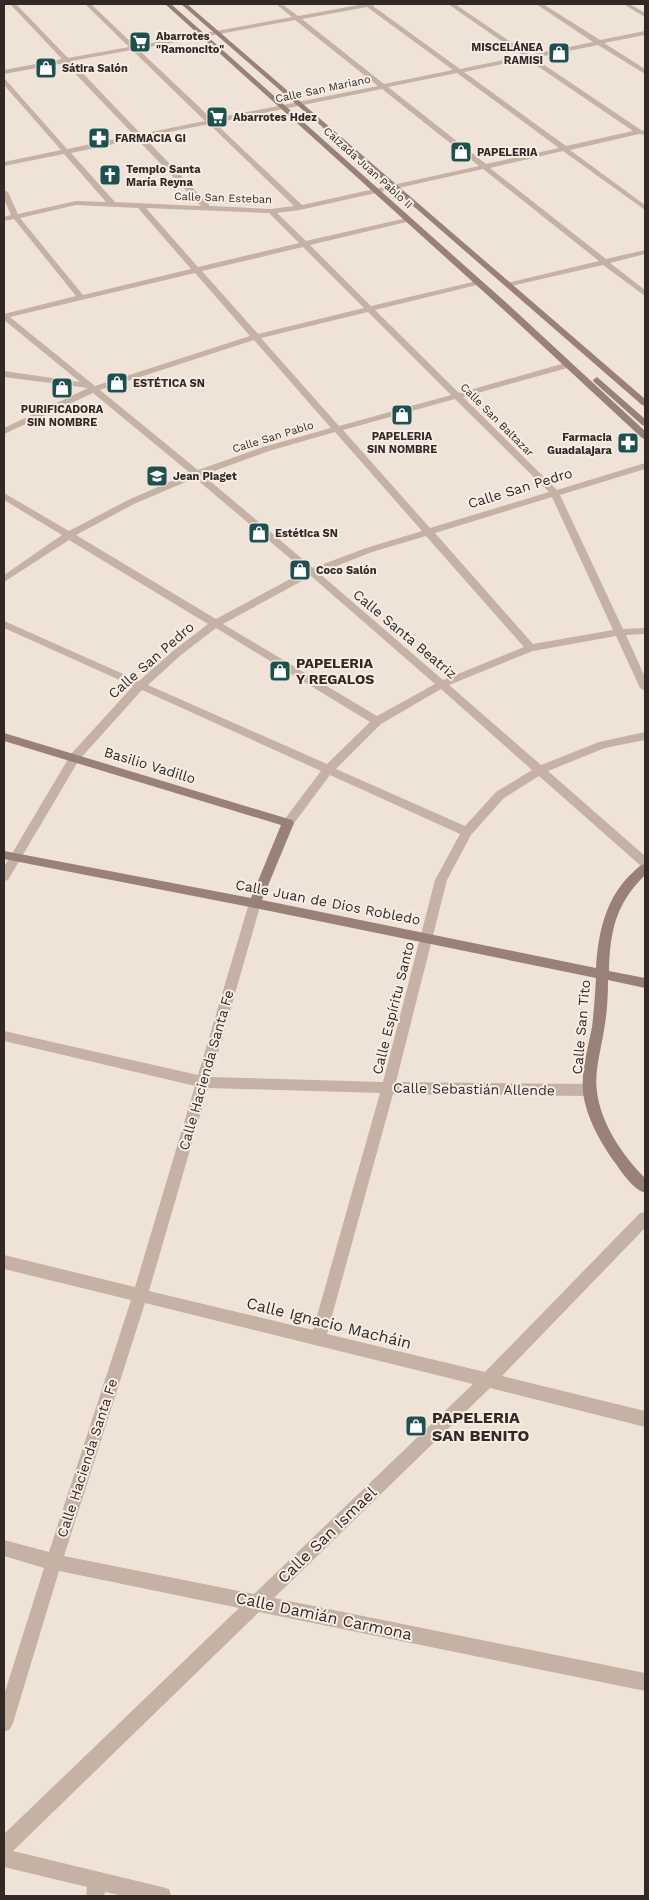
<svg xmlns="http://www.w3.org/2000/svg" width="649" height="1900" font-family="'Work Sans',sans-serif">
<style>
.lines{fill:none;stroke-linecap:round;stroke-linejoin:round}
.street{fill:#c6b2a5;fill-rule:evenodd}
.secondary{fill:#998177;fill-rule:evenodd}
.labels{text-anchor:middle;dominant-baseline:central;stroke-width:4;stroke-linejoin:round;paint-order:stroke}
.far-poi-label{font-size:11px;font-weight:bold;fill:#322926;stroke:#f7ede4;text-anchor:start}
.far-street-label{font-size:11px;fill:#322926;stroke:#f7ede4}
.street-label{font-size:14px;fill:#322926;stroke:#f7ede4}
.poi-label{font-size:14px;font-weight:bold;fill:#322926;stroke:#f7ede4;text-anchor:start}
.near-street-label{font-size:16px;fill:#322926;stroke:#f7ede4}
.near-poi-label{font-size:16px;font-weight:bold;fill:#322926;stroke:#f7ede4;text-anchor:start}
</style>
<rect width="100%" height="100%" fill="#efe3d8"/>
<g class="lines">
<!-- street -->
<path class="street" d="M10 4H16L68 58 129 47 85 4H91L135 46 292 17 276 4H282L298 16 364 4H375L373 6 460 69 523 56 448 4H455L530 55 593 42 536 4H543L600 40 645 31V35L604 43 645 69V74L598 45 534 58 641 130 645 131V135L639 134 570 150 645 205V210L563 151 490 168 606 259 645 250V254L610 263 645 290V296L603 265 507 287V283L599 261 483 169 300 210 277 213 306 241 411 217V221L310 245 371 306 481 280V284L375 310 459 393 565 363H571V367L463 397 557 490 645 463V469L560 495 623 629 645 628V634L626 635 645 677V691L640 688 616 636 533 651 449 685 541 765 599 742 645 732V740L605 748 548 771 645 856V867L641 866 539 776 504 798 471 835 447 880 396 1082 590 1084 595 1086 597 1090 595 1094 590 1096 393 1094 327 1334 485 1372 640 1213 645 1212V1228L502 1376 645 1411V1427L490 1388 274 1598 645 1673V1691L259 1612 13 1851 162 1887 169 1889 171 1896H124L105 1892 104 1896H86L87 1887 4 1867V1834L239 1608 59 1571 13 1723 10 1729 4 1732V1695L44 1568 4 1556V1540L49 1552 131 1300 4 1269V1255L135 1287 195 1086 4 1041V1031L198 1075 249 903 251 900H259L261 903 211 1077 383 1082 435 880 460 834 330 775 292 826H284L282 823 284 820 321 771 142 690 79 760 8 880 4 881V867L71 754 133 686 4 628V621L139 681 173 651 208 624 69 540 4 582V575L62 535 4 500V493L69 531 128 500 190 473 93 393 4 434V428L88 388 4 377V371L80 382 4 320V314L76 296 14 219 4 221V217L11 215 4 199V190L8 192 18 214 76 201 106 202 64 154 4 166V162L61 150 4 85V79L6 80 67 149 134 135 65 63 4 74V70L62 59ZM367 7 453 70 384 84 302 19ZM295 20 378 86 212 119 138 49ZM132 50 205 121 141 134 71 61ZM527 59 633 131 566 146 464 72ZM457 73 559 148 486 164 388 87ZM382 89 479 166 302 205 215 123ZM209 124 294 206 271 209 210 206 144 137ZM137 139 201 206 115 202 71 153ZM76 205 138 208 191 269 83 295 20 218ZM146 208 269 213 299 243 198 267ZM303 247 364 308 258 334 202 271ZM195 273 250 336 95 386 10 317ZM368 312 451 395 339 426 261 338ZM254 340 331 428 263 447 198 470 100 390ZM455 399 549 492 430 528 343 430ZM335 432 422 531 366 548 313 568 203 475 269 451ZM195 478 305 571 216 619 76 535 134 504ZM552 497 613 630 533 644 435 533ZM426 536 524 647 443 680 319 573 372 552ZM311 576 435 684 377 716 223 624ZM216 628 370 722 327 764 148 685 181 655ZM441 689 532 770 496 792 465 826 336 769 381 724ZM208 1088 380 1093 313 1330 149 1291ZM145 1303 473 1384 254 1594 64 1556Z
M623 4H630L645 13V17Z"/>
<!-- secondary -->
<path class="secondary" d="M165 4H171L511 307 645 431V439L642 438 505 311Z
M181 4H187L645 399V406L642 405Z
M597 377 645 419V426L642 425 594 382 593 380Z
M4 733 292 820 294 823 262 900 596 968C598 934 605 900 630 875 635 871 639 865 645 864V875C616 904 610 930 609 971L645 978V988L608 980C608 997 607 1014 604 1030 601 1050 594 1072 597 1092 601 1124 623 1156 645 1178V1193C633 1189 623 1174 616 1164 601 1144 586 1117 583 1092 581 1071 588 1048 592 1027 594 1011 595 994 596 978L255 908 4 859V851L251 898 281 825 4 741Z"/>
</g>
<!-- icons -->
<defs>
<g id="supermarket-square" transform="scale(1.125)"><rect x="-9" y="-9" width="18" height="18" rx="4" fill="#1f5050" stroke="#f7ede4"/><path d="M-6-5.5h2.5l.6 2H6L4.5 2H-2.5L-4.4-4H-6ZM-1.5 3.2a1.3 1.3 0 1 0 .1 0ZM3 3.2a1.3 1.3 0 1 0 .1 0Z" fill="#fff"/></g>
<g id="shop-square" transform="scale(1.125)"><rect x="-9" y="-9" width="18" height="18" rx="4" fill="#1f5050" stroke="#f7ede4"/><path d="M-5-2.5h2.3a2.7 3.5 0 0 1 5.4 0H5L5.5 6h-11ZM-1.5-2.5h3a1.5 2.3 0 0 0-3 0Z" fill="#fff"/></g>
<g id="pharmacy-square" transform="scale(1.125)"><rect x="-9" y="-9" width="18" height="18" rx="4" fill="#1f5050" stroke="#f7ede4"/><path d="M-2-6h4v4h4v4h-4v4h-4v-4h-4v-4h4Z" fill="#fff"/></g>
<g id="church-square" transform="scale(1.125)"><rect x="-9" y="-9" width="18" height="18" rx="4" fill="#1f5050" stroke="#f7ede4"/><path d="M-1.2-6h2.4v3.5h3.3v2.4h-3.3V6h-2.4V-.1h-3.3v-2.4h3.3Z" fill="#fff"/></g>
<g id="school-square" transform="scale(1.125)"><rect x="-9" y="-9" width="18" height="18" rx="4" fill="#1f5050" stroke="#f7ede4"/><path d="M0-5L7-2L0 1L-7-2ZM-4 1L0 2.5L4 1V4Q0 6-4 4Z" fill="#fff"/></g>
</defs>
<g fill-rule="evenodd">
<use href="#supermarket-square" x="140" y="42"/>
<use href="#shop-square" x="559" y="53"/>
<use href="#shop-square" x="46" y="68"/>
<use href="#supermarket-square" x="217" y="117"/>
<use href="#pharmacy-square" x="99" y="138"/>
<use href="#shop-square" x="461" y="152"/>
<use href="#church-square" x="110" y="175"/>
<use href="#shop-square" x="117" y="383"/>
<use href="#shop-square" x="62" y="388"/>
<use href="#shop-square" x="402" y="415"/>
<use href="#pharmacy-square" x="628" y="443"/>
<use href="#school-square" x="157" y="476"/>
<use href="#shop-square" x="259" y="533"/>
<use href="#shop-square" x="300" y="570"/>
<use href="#shop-square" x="280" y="671"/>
<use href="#shop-square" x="416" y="1426"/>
</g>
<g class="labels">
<!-- far-poi labels -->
<g class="far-poi-label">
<text x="156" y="36">Abarrotes<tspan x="156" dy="13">"Ramoncito"</tspan></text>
<text x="543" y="47" text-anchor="end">MISCELÁNEA<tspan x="543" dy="13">RAMISI</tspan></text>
<text x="62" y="68">Sátira Salón</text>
<text x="233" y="117">Abarrotes Hdez</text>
<text x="115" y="138">FARMACIA GI</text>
<text x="477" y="152">PAPELERIA</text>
<text x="126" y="169">Templo Santa<tspan x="126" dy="13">María Reyna</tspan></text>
<text x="133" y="383">ESTÉTICA SN</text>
<text x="62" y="409" text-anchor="middle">PURIFICADORA<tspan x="62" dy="13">SIN NOMBRE</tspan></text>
<text x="402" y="436" text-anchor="middle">PAPELERIA<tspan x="402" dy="13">SIN NOMBRE</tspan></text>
<text x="612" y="437" text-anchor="end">Farmacia<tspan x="612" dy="13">Guadalajara</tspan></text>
<text x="173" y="476">Jean Piaget</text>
<text x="275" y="533">Estética SN</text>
<text x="316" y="570">Coco Salón</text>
</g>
<!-- far-street labels -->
<g class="far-street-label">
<text transform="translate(323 89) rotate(-12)">Calle San Mariano</text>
<text transform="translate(368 168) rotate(42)">Calzada Juan Pablo II</text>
<text transform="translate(223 198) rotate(2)">Calle San Esteban</text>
<text transform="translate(497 420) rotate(45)">Calle San Baltazar</text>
<text transform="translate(273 437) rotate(-17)">Calle San Pablo</text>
</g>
<!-- street labels -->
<g class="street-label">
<text transform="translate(520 488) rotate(-17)">Calle San Pedro</text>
<text transform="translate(405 634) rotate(40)">Calle Santa Beatriz</text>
<text transform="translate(151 660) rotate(-41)">Calle San Pedro</text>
<text transform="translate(150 765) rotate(17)">Basilio Vadillo</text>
<text transform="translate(328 902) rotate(11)">Calle Juan de Dios Robledo</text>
<text transform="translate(393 1008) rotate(-76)">Calle Espíritu Santo</text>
<text transform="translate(581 1027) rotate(-85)">Calle San Tito</text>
<text transform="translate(206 1070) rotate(-74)">Calle Hacienda Santa Fe</text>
<text transform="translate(474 1089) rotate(1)">Calle Sebastián Allende</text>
<text transform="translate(87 1458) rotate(-72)">Calle Hacienda Santa Fe</text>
</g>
<!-- poi labels -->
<g class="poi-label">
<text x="296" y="663">PAPELERIA<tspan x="296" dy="16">Y REGALOS</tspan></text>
</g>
<!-- near-street labels -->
<g class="near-street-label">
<text transform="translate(329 1323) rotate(14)">Calle Ignacio Macháin</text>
<text transform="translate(327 1535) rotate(-44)">Calle San Ismael</text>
<text transform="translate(324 1616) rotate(12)">Calle Damián Carmona</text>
</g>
<!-- near-poi labels -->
<g class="near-poi-label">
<text x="432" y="1417">PAPELERIA<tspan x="432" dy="18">SAN BENITO</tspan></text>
</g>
</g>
<!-- border -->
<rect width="649" height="1900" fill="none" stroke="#322926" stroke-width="10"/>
</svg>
